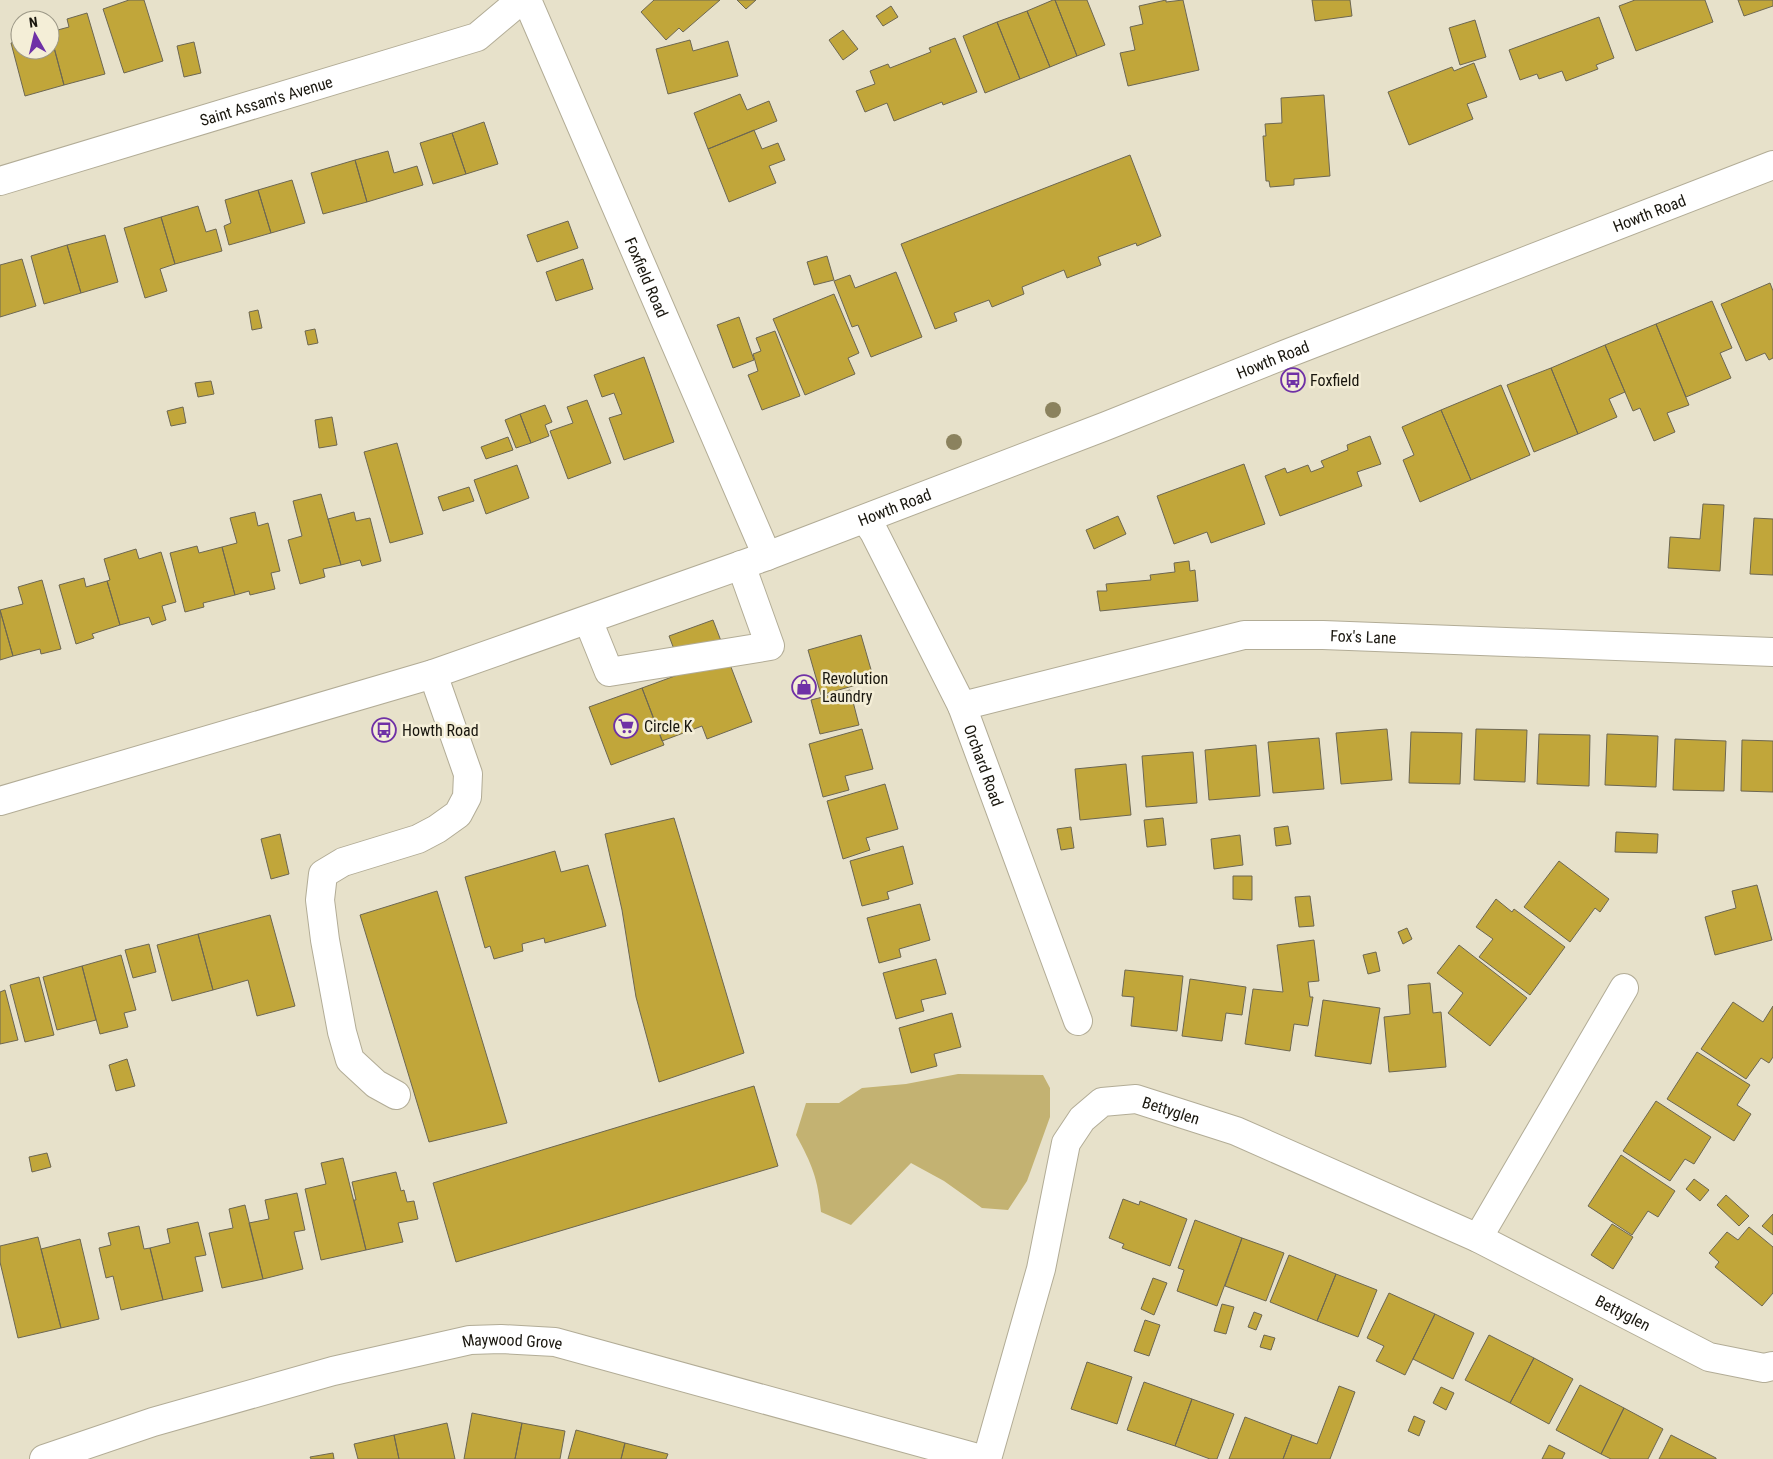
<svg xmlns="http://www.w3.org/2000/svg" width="1773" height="1459" font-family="'Roboto Condensed',sans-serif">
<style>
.green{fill:#c3b272}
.building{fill:#c1a63a;stroke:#6d6752}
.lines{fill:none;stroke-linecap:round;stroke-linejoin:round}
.minor-casing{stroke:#b2ac96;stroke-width:30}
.major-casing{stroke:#b2ac96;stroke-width:30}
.minor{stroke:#fff;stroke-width:28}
.major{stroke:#fff;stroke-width:28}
.tree{fill:#8b825e}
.labels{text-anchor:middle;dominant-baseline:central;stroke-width:5;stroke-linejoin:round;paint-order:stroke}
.street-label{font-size:16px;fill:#19160e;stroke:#f4eed7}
.poi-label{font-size:16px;fill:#19160e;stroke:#f4eed7;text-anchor:start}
</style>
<rect width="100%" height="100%" fill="#e7e1ca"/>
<!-- green -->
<path class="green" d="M958 1074 1043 1075 1050 1088V1117L1027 1181 1008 1210 982 1208 944 1181 911 1163 851 1225 821 1212C818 1179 812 1164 796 1135L806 1103H839L862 1088 906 1084Z"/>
<!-- building -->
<path class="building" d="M129 0H144L163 61 124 73 103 9Z
M654 0H720L683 32 679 28 666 40 641 12Z
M737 0H756L746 9Z
M1053 0H1055L1077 56 1050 67 1027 11Z
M1055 0H1087L1105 45 1077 56Z
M1166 0V2L1183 0 1199 70 1128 86 1120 53 1135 50 1130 27 1143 24 1139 6Z
M1312 0H1350L1352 16 1315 21Z
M1635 0H1705L1713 22 1636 51 1619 6Z
M1738 0H1773V6L1744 16Z
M891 6 898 17 883 26 876 16Z
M1027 11 1050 67 1020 79 997 22Z
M87 13 105 74 64 85 50 32 69 27 67 19Z
M1599 17 1614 58 1596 65 1598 69 1566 81 1562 71 1539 79 1537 74 1520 80 1509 50Z
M1475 20 1486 57 1460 65 1449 28Z
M997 22 1020 79 985 93 963 36Z
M843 30 858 49 843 60 829 40Z
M50 33 64 85 25 96 11 43 20 40V50H50Z
M955 38 977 92 943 105 942 102 894 121 887 103 865 112 856 91 875 84 870 71 888 64 890 68 931 52 929 48Z
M690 40 693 51 728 41 738 76 668 94 656 49Z
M194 42 201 73 184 77 177 46Z
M1474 63 1487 97 1467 104 1473 119 1409 145 1388 92 1452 67 1454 71Z
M740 94 747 110 769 101 777 121 708 149 694 113Z
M1324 95 1330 176 1294 179V185L1270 187 1269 181H1266L1263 136H1266L1265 124 1282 123 1281 98Z
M484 122 498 164 466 174 452 133Z
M754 130 762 149 778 143 785 160 769 166 776 183 729 202 708 149Z
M452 133 466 174 433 184 420 143Z
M388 151 394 173 417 166 423 185 367 202 355 160Z
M1130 155 1161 236 1137 246 1136 243 1098 257 1101 265 1067 278 1064 270 1022 287 1024 294 992 307 989 300 954 313 957 321 935 329 901 244Z
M355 160 367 202 323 214 311 173Z
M292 180 305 223 271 233 258 190Z
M258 190 271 233 229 245 224 226 231 223 225 200Z
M198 206 206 232 216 229 222 251 175 264 161 217Z
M161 217 175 264 160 269 167 291 145 298 124 228Z
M568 221 578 248 537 262 527 235Z
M105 235 118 282 81 293 67 245Z
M67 245 81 293 44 304 31 256Z
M827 256 834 280 814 285 807 262Z
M22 259 36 306 0 317V265Z
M583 259 593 289 556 301 546 272Z
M896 272 922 337 871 357 858 325 852 327 834 281 850 275 855 288Z
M1770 283 1773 291V358L1769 360 1765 353 1746 361 1721 304Z
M834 294 859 353 848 358 855 374 805 395 773 319Z
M1712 301 1732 348 1720 353 1731 378 1686 397 1656 324Z
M258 310 262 328 252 330 249 312Z
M739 317 754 360 733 368 717 325Z
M1656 324 1689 405 1667 413 1675 432 1654 441 1640 408 1633 411 1605 345Z
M315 329 318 343 308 345 305 331Z
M775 331 800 396 762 410 748 375 758 371 753 354 761 351 756 338Z
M1605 345 1625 392 1609 399 1617 417 1578 434 1551 368Z
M644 357 674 442 624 460 609 418 622 414 614 393 602 397 594 375Z
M1551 368 1578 434 1534 452 1507 385Z
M211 381 214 394 198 397 195 383Z
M1501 385 1530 455 1471 480 1441 410Z
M587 400 611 463 568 479 550 431 573 423 567 407Z
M545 405 552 422 545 425 549 436 531 443 520 414Z
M183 407 186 423 171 426 167 411Z
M1441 410 1471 480 1420 502 1403 460 1414 455 1402 427Z
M520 414 531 443 516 448 505 420Z
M332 417 337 445 319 448 315 420Z
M1370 436 1381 464 1357 472 1362 486 1280 516 1265 476 1285 468 1287 473 1308 465 1311 472 1324 467 1321 461 1348 450 1347 445Z
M508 437 513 450 486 459 481 447Z
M397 443 423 534 390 543 364 452Z
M1244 464 1265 524 1211 543 1207 532 1174 544 1157 496Z
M517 465 529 498 486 514 474 480Z
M469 487 474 501 443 511 438 497Z
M321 494 341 565 323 569 325 577 300 584 288 540 302 536 293 501Z
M1703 504 1724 505 1720 571 1668 568 1670 537 1700 539Z
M255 512 258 526 268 523 280 571 271 573 275 589 250 595 249 591 235 595 222 547 237 543 230 518Z
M354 512 356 521 370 518 381 561 362 566 360 560 341 565 328 519Z
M1118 516 1126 534 1094 549 1086 530Z
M1754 518 1773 519V575L1750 574Z
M197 546 199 553 222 547 235 595 203 603 204 607 185 612 170 553Z
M136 549 139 559 161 552 176 602 162 606 166 620 152 625 149 617 120 625 107 581 110 580 104 559Z
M1189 561 1190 571 1195 570 1198 601 1100 611 1097 591H1107L1106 584 1151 580 1150 575 1175 572 1174 563Z
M84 578 86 587 107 581 120 625 92 634 94 638 76 644 59 585Z
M42 580 61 649 41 654 40 649 13 656 0 610 23 604 18 587Z
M0 610 13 656 0 660Z
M713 620 752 722 707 739 702 726 662 741 642 688 683 673 669 636Z
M861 635 874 680 821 695 808 650Z
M642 688 664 745 611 765 589 707Z
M850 690 859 725 820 734 811 700Z
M862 729 873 769 845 776 849 790 823 797 809 744Z
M1387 729 1392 780 1341 784 1336 733Z
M1476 729 1527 730 1525 782 1474 780Z
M1411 732 1462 733 1460 784 1409 783Z
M1539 734 1590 735 1589 786 1537 784Z
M1607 734 1658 736 1656 787 1605 785Z
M1319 738 1324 789 1273 793 1268 742Z
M1675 739 1726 741 1724 791 1673 790Z
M1742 740 1773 741V792L1741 791Z
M1256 745 1260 796 1209 800 1205 750Z
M1193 752 1197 803 1146 807 1142 756Z
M1126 764 1131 815 1080 820 1075 769Z
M885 784 898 829 866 838 870 850 843 859 827 801Z
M674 818 744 1053 659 1082 636 997 622 910 605 834Z
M1163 818 1166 845 1147 847 1144 820Z
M1288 826 1291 844 1276 846 1274 828Z
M1071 827 1074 848 1061 850 1057 829Z
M1616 832 1658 834 1657 853 1615 852Z
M280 834 289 874 271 879 261 839Z
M1240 835 1243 865 1214 869 1211 839Z
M903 846 913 884 887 892 889 899 862 906 850 861Z
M555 851 561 872 588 865 606 926 545 943 544 938 522 944 523 951 494 959 490 946 485 948 465 877Z
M1559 861 1609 899 1600 912 1595 908 1570 942 1524 907Z
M1233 876H1252V900L1233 899Z
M1757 885 1772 940 1715 955 1705 917 1736 908 1732 891Z
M437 891 507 1123 429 1142 360 915Z
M1310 896 1314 926 1299 927 1295 897Z
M1496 899 1512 912 1514 909 1565 947 1530 995 1479 957 1493 939 1476 927Z
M920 904 930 940 899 949 901 957 879 963 867 918Z
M270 915 295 1006 257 1016 248 980 213 990 198 934Z
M1407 928 1412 939 1403 944 1398 932Z
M198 934 213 990 172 1001 157 945Z
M1314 940 1319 981 1308 982 1310 997H1313L1308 1026 1294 1024 1290 1051 1245 1044 1253 989 1283 992 1277 945Z
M149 944 156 972 133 978 125 950Z
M1459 945 1527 998 1490 1046 1448 1013 1463 993 1437 973Z
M1376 952 1380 971 1368 974 1363 955Z
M121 955 136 1010 124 1013 128 1027 100 1034 82 966Z
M936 959 946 994 921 1000 924 1011 896 1019 883 973Z
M82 966 96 1020 57 1030 43 977Z
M1125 970 1183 976 1177 1031 1131 1026 1134 997 1122 996Z
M39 977 54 1035 25 1042 10 985Z
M1190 979 1246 987 1242 1015 1226 1013 1222 1041 1182 1036Z
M1430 983 1433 1013 1441 1012 1446 1067 1389 1072 1384 1017 1410 1014 1408 985Z
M5 990 18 1040 0 1044V992Z
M1323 1000 1380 1008 1371 1064 1315 1056Z
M1733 1002 1763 1022 1773 1006V1057L1769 1063 1761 1058 1746 1079 1701 1049Z
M952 1013 961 1047 934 1054 937 1066 911 1073 899 1028Z
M1697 1052 1750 1085 1737 1105 1751 1114 1734 1141 1667 1099Z
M127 1059 135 1086 116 1091 109 1065Z
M754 1086 778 1166 456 1262 433 1183Z
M1656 1101 1711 1137 1694 1164 1685 1159 1670 1181 1623 1151Z
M47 1153 51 1167 32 1172 29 1157Z
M1621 1155 1675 1191 1658 1217 1648 1211 1632 1235 1588 1206Z
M343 1158 366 1250 321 1260 305 1189 326 1184 321 1163Z
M396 1172 401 1191 404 1190 407 1202 414 1201 418 1219 398 1223 403 1242 366 1250 354 1200H356L352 1182Z
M1694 1179 1709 1190 1700 1201 1686 1189Z
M297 1193 305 1230 294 1232 303 1269 263 1279 249 1223 269 1219 265 1200Z
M1726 1195 1749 1216 1739 1226 1717 1205Z
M1123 1199 1139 1205 1140 1201 1187 1219 1170 1266 1122 1248 1124 1244 1109 1238Z
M245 1205 263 1279 222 1288 209 1233 233 1228 229 1209Z
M1773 1214V1235L1762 1226Z
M1195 1220 1242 1238 1217 1306 1177 1291 1184 1270 1178 1268Z
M198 1222 206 1255 195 1257 203 1291 163 1300 150 1248 170 1243 167 1229Z
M1612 1224 1633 1237 1613 1269 1591 1255Z
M139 1226 144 1249 150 1248 163 1300 121 1310 113 1276 106 1278 99 1248 111 1245 108 1233Z
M1749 1227 1773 1247V1293L1762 1306 1715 1267 1719 1262 1709 1253 1727 1232 1738 1240Z
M38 1237 61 1328 18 1338 0 1262V1246Z
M1242 1238 1284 1253 1266 1301 1225 1286Z
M80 1239 99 1319 61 1328 41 1249Z
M1289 1255 1336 1274 1317 1321 1270 1302Z
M1336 1274 1377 1290 1358 1337 1317 1321Z
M1153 1278 1167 1283 1154 1315 1141 1309Z
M1389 1293 1435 1314 1405 1375 1376 1361 1384 1346 1367 1338Z
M1222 1304 1234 1307 1226 1334 1214 1331Z
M1254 1312 1262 1315 1256 1330 1248 1327Z
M1435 1314 1474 1333 1453 1379 1413 1359Z
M1145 1320 1160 1325 1149 1356 1134 1351Z
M1264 1335 1275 1338 1271 1350 1260 1347Z
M1489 1335 1534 1358 1510 1403 1465 1380Z
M1534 1358 1573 1379 1549 1424 1510 1403Z
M1087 1362 1132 1377 1117 1424 1071 1409Z
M1144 1382 1192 1399 1175 1446 1127 1430Z
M1580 1385 1624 1408 1601 1454 1556 1430Z
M1339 1386 1355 1392 1330 1459H1283L1292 1435 1317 1444Z
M1441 1387 1454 1393 1446 1410 1433 1403Z
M1192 1399 1234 1414 1217 1459H1210L1175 1446Z
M1624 1408 1663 1429 1648 1459H1611L1601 1454Z
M472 1413 522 1423 515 1459H464Z
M1414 1416 1425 1421 1419 1436 1408 1431Z
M1245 1417 1292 1435 1283 1459H1229Z
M447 1423 455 1459H399L394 1435Z
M522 1423 565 1431 560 1459H515Z
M576 1430 625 1443 621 1459H568Z
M394 1435 399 1459H358L354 1444Z
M1671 1435 1716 1458V1459H1659Z
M625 1443 668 1454 666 1459H621Z
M1549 1445 1565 1453 1562 1459H1542Z
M333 1453 334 1459H311L310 1457Z"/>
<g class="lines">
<!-- minor casing -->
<g class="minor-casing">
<g id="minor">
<path id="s1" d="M527 0 767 556"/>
<path id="s2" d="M0 181 477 37 521 0"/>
<path id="s3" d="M865 519 874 532 962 706 1078 1021"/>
<path d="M588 620 609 672 770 646 741 565"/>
<path id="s4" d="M962 706 1244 635H1323L1773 652"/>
<path d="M396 1095 376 1084 350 1060 342 1032 325 940 320 900 323 874 343 862 418 839 437 829 458 814 467 797 468 774 433 674"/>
<path d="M1478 1238 1624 988"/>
<path id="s5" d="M44 1459 153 1422 333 1371 470 1340 501 1339 555 1342 981 1459"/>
<path id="s6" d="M987 1459 1041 1269 1066 1143 1082 1119 1102 1102 1136 1099 1236 1131 1478 1238 1709 1357 1764 1368 1773 1366"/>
</g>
</g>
<!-- major casing -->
<g class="major-casing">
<g id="major">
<path id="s7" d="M0 801 433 674 767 556 1106 426 1286 354 1773 165"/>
</g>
</g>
<!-- minor -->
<use href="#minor" class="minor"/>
<!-- major -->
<use href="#major" class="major"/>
</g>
<!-- trees -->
<g class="tree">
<circle cx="1053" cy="410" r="8"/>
<circle cx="954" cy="442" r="8"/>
</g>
<!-- icons -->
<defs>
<g id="bus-ring" transform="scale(1.25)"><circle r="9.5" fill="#f4eed7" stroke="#6f31a6" stroke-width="1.5"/><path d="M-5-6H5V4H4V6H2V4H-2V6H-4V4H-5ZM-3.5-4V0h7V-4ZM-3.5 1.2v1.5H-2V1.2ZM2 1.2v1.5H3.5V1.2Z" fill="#6f31a6"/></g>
<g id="shop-ring" transform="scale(1.25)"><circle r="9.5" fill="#f4eed7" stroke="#6f31a6" stroke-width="1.5"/><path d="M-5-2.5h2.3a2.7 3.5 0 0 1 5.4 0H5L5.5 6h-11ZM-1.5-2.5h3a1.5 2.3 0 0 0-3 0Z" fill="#6f31a6"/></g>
<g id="supermarket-ring" transform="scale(1.25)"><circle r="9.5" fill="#f4eed7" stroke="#6f31a6" stroke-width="1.5"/><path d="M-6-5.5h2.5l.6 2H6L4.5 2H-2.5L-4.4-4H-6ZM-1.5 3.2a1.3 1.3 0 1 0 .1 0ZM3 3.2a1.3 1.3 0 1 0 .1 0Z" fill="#6f31a6"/></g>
</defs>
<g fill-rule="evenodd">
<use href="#bus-ring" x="1293" y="380"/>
<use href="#shop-ring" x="804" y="687"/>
<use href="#supermarket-ring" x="626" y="726"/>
<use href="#bus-ring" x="384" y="730"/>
</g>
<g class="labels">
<!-- street labels -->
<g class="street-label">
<text stroke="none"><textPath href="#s2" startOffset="278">Saint Assam's Avenue</textPath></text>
<text stroke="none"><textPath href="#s7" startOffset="1752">Howth Road</textPath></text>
<text stroke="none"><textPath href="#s1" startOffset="302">Foxfield Road</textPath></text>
<text stroke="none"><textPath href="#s7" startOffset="1348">Howth Road</textPath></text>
<text stroke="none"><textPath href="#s7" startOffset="942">Howth Road</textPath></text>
<text stroke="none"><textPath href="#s4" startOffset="410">Fox's Lane</textPath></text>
<text stroke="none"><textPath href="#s3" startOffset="274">Orchard Road</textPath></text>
<text stroke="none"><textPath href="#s6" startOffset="452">Bettyglen</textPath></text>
<text stroke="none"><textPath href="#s6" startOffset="948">Bettyglen</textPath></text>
<text stroke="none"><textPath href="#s5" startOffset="485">Maywood Grove</textPath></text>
</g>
<!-- poi labels -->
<g class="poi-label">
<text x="1310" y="380">Foxfield</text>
<text x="822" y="678">Revolution<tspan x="822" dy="18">Laundry</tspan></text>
<text x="644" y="726">Circle K</text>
<text x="402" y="730">Howth Road</text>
</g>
</g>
<!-- north arrow -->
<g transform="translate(35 35) rotate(352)"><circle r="24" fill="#f4eed7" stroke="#9c9887"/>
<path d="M0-4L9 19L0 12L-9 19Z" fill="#6f31a6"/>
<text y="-8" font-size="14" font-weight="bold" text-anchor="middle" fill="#19160e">N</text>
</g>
</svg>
